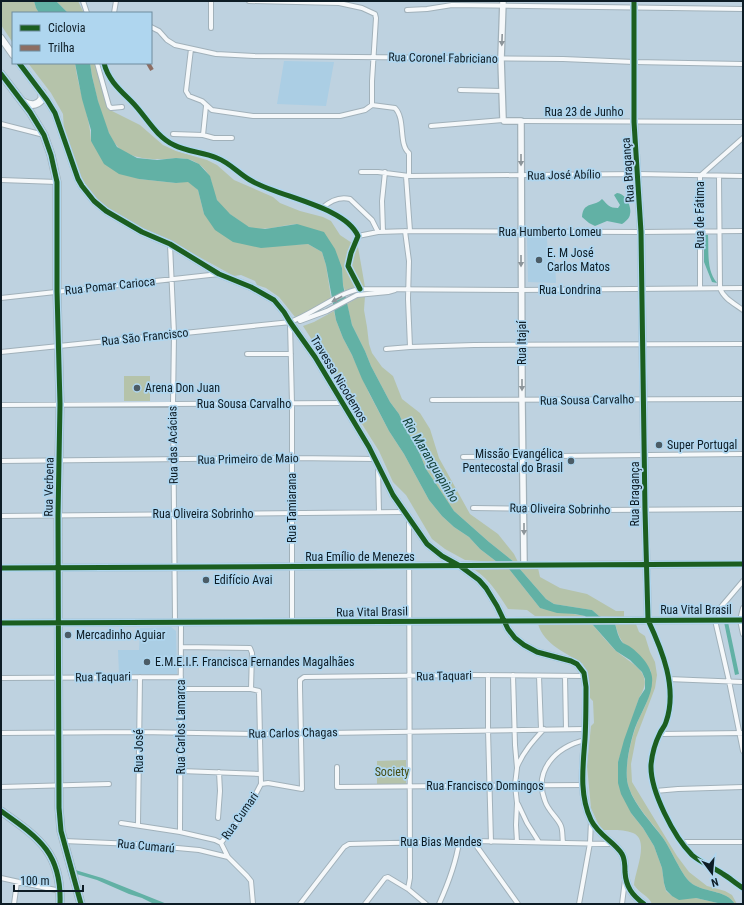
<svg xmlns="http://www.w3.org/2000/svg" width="744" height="905" font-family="'Roboto Condensed',sans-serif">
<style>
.built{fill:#abcee4}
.green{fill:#b5c3aa}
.water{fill:#62b1a5}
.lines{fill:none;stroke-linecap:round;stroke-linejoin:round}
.minor-casing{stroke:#a1b1ba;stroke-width:6}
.tertiary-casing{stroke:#a1b1ba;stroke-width:8}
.secondary-casing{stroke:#a1b1ba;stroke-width:8}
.primary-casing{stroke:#a1b1ba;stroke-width:9}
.minor{stroke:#f5f8fa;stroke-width:4}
.tertiary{stroke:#f5f8fa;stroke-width:5.5}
.secondary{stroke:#f5f8fa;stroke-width:6}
.primary{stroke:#f5f8fa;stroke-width:7}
.quiet{stroke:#8d6e63;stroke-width:4;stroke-dasharray:8 4;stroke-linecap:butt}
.cycleway-casing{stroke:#afd6ef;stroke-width:8}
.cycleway{stroke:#1b5e20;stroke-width:5}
.oneway{fill:#8d959a}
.poi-dot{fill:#4b5c66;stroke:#afd6ef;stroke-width:1.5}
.labels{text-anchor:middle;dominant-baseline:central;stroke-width:3.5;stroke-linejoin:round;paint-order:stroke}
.street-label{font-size:12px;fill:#0d1c25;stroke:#afd6ef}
.poi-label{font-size:12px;fill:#0d1c25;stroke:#afd6ef;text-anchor:start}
.park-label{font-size:12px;fill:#454c12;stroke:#afd6ef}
.water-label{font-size:13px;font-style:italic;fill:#144238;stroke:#afd6ef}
</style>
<rect width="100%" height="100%" fill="#bed2e0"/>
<!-- built -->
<path class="built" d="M284 61 334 62 326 106 277 104Z
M527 236 547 237 548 259 555 260 556 283 528 282Z
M171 627 176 631 177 674H119L118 650H139L140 628Z"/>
<!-- green -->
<path class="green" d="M1 1H34L36 8 39 13H13V43L1 25Z
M56 1H78L84 13H68Z
M28 63H75C78 90 90 115 91 141L139 179 176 183 188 181 198 190 204 214 286 245 308 244 322 252 326 265 331 298 305 313 295 317 279 297 266 288 257 285 255 281 241 275 234 276 170 241 141 229 108 210 96 199 87 190 80 178 64 132 63 114 51 93Z
M90 63H95L108 109 140 125 163 145 176 151 207 160 217 165 234 180 273 197 280 203 300 211 323 217 331 221 340 235 358 247 365 287 357 286 345 291 343 285 342 267 297 224C282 225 264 232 249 227 244 225 239 220 234 217 228 213 220 206 217 200 210 185 215 178 200 165 188 155 173 159 159 159 147 160 125 156 117 146 103 130 93 84 90 63Z
M365 296 364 310 367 327 369 344 372 353 382 367 393 376 402 399 420 413 430 429 439 458 470 514 498 534 514 554 518 562H514L489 542 454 511 448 503 426 469 416 445 406 430 399 414 390 402 371 366 365 351 352 325 347 304 359 297Z
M334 311 336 320 343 338 352 355 369 393 389 431 404 454 429 500 442 516 454 527 469 537 480 549 497 562 465 560 445 549 432 539 406 495 393 482 379 451 350 405 334 374 303 326 314 322Z
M124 376H150V401H124Z
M519 568H538L540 577 560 588 587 594 616 611H624V617L599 616 592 610 554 604 546 599Z
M509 569 540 608 585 616H535L527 610 508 609C499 595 490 580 475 570Z
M538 624H592C600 633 607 642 615 650 632 665 656 672 639 698L618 762 631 813 643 828 654 846 662 868 664 883 666 891 672 896 696 898 722 904H652C649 896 639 893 634 885 635 871 650 840 633 833 624 829 611 830 601 830L591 808 587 766 591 726 594 723 593 701 590 698 583 664C567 653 544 645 538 624Z
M615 624H636L639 632 645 636 650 652 655 662 657 675 655 688 636 738 631 764 632 782 677 856 689 872 707 886 725 891 732 895 737 904H735C726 889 702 893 690 882 681 874 671 849 663 838 652 822 636 807 629 788 623 773 630 744 635 729 638 718 645 709 648 698 650 689 650 680 651 671L639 655 623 643 619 636Z
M406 760V784L377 785V761Z"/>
<!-- water -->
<path class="water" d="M34 1H56L68 13H39L36 8Z
M75 63H90L92 76 98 101 109 133 117 147 137 158 157 160 176 158 188 159 199 164 210 176 217 200 230 214 249 227 265 229 297 224 324 232 335 249 342 268 343 285 352 325 365 351 371 366 390 402 399 414 406 430 416 445 426 469 454 511 489 542 514 562H497L480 549 469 537 454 527 442 516 429 500 404 454 389 431 362 379 352 355 343 338 336 320 326 265 322 252 308 244 261 248 233 242 215 230 204 214 198 190 188 182 176 183 139 179 119 174 104 164 91 141V130L82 99Z
M617 193C625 193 632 206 630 214 630 218 625 222 622 224L607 221 595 226 589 223 582 217C583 201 595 207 602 199 608 205 609 208 618 208L620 205 614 195Z
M704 235H708C709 251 706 270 717 283L712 282 704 262Z
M519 568 546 599 554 604 592 610 599 616 615 624C617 630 618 638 623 643 625 644 627 645 629 646 638 652 651 665 652 677 654 694 641 712 635 728 630 743 623 773 629 788 635 806 652 823 663 838 671 849 681 874 690 882 702 893 726 889 735 904H722L696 898 679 900 672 896 666 890 664 883 662 868 654 846 643 828 631 813 621 794 618 783V762L624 740 639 698 645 689V679L642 672 630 660 616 651 585 616 575 614 557 613 540 608 509 569Z
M724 622H728L739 674 735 675Z
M72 869 102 878 167 904H154L142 898 129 894 97 880 73 873Z"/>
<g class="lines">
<!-- minor casing -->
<g class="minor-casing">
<path id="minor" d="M83 1 87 13
M211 1V28
M249 1 339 3 362 8 375 14 376 18 372 81V105
M407 10 427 9 452 5 743 9
M114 13 116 1
M151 27 159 31 167 40 175 45 216 54 254 56 563 59 634 62 743 64
M191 49 186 91 189 96 202 101 212 110 253 116H340L365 110 372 105 395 108C406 119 398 144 409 153V176
M97 63 109 106 111 108 122 107
M104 63C108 80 120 90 132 102 146 116 155 136 174 145 187 152 203 152 217 158 230 163 238 173 250 180 278 197 345 206 358 236L351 253 348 266 360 289
M460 90 502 91
M521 121 743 122
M1 124 44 135
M431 126 503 120
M173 134 203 135 214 138H232
M203 135 206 106
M361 172H378L409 176 638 174 743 176
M406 176 410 231
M719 176 720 288C723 298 735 304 743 310
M1 180 57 182
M322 208C330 201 339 196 350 199L372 220 378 232
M405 231 409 261 408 299 410 347
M383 232 382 201 385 172
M358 236 378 232 410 231 641 232 743 231
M170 244 174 334 173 404 175 622
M700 288V176L743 138
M1 298 219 274
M300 321 327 311 357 295 388 292 395 290
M290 322C313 314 337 293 360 289L521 290 743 288
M290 323 292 404V623
M386 349 410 347 474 345 743 344
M1 352 291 322
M247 354H291
M432 400 743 399
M1 405 342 403
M463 457 743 454
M1 461 292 458 375 459
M378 467 379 512
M473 508 603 510 743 509
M1 516 404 512
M743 608 740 620 743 634
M648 620C662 650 678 688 666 722 665 726 662 729 660 733 655 743 652 754 651 765 650 791 674 837 692 855 701 863 713 867 723 874 730 878 736 884 743 888
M715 620 729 681 743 751
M720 620 719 613 721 607 743 581
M181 647 250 648 252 653 251 689
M488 675V730L491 842
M513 675 515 745 517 768 515 785 517 803 516 825 517 842
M539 676 541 729
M565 676 566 729
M1 678 181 677
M668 679 743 682
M181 689H251L259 691 261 784 251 803 221 843
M1 733 139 732 260 734 585 729
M660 734 743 733
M337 767V787L584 785
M517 767C523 752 533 741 544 729
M181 771 260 774
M261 784 268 783 302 789 300 687V680L304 677 466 675 584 676
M1 787 109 784
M655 791 678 789 743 787
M518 804 527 823 539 842
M218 818 220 791 219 772
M121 823 180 832 215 840 221 843 228 857 247 876 251 881 253 904
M138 824 140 677
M180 832 181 623
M64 841 134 844 199 850 228 857
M473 841 518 904
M563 842C562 837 563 831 561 826 558 818 548 811 545 801 533 770 556 747 585 740
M682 842H743
M1 878 60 891
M408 889 410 878 409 520
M14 904 17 882
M300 904 344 847 349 844 473 841 612 844
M365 904 385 878 388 877 408 889 426 904
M439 904C448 884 456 863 459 842
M579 904 590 843 591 821
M622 904 625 880"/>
</g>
<!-- tertiary casing -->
<g class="tertiary-casing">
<path id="tertiary" d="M503 1 501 59 503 119 504 121H521L522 401 524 565
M634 1V122L641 232 645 510 648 620
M1 568 743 564
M1 623 743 620"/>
</g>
<!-- secondary casing -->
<g class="secondary-casing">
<path id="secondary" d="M1 38 13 55
M19 63 47 100 55 113 78 179 82 186 94 201 106 211 142 232 170 244 219 274 251 287 274 300 284 312 290 322 315 357 369 447 393 495 427 544 442 556 460 566 479 580 486 588 497 606 508 629 515 638 524 645 537 652 571 661 577 664 584 673 586 687C586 705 586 722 585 739 583 766 579 795 591 820 599 836 615 842 622 854 625 859 625 866 625 872 626 887 632 895 644 904"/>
</g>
<!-- primary casing -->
<g class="primary-casing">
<path id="primary" d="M1 74 30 112 44 135 51 155 57 182V291L60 404 58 516 59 808 61 831 81 904
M23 102C31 106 37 106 42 99V93
M1 811C39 838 62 853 60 904"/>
</g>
<!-- minor -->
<use href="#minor" class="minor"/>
<!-- tertiary -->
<use href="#tertiary" class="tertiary"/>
<!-- secondary -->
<use href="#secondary" class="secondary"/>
<!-- primary -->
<use href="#primary" class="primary"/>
<!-- quiet -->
<path class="quiet" d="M148 63 152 70"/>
<!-- cycleway casing -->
<g class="cycleway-casing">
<path id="cycleway" d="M634 1V122L641 232 645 510 648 620C662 650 678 688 666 722 665 726 662 729 660 733 655 743 652 754 651 765 650 791 674 837 692 855 701 863 713 867 723 874 730 878 736 884 743 888
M19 63 47 100 55 113 78 179 82 186 94 201 106 211 142 232 170 244 219 274 251 287 274 300 284 312 290 322 315 357 369 447 393 495 427 544 442 556 460 566 479 580 486 588 497 606 508 629 515 638 524 645 537 652 571 661 577 664 584 673 586 687C586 705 586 722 585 739 583 766 579 795 591 820 599 836 615 842 622 854 625 859 625 866 625 872 626 887 632 895 644 904
M104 63C108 80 120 90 132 102 146 116 155 136 174 145 187 152 203 152 217 158 230 163 238 173 250 180 278 197 345 206 358 236L351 253 348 266 360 289
M1 74 30 112 44 135 51 155 57 182V291L60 404 58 516 59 808 61 831 81 904
M1 568 743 564
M1 623 743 620
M1 811C39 838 62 853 60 904"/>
</g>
<!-- cycleway -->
<use href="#cycleway" class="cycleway"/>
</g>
<!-- one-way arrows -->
<defs><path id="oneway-solid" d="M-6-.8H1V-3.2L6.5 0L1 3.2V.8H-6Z"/></defs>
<g class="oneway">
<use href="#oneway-solid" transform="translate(502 40) rotate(92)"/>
<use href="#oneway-solid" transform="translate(521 160) rotate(90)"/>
<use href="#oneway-solid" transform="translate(521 261) rotate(90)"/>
<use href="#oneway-solid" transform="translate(337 299) rotate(152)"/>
<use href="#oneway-solid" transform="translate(522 385) rotate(90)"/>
<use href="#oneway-solid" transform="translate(524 529) rotate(90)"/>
</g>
<!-- markers -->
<g class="poi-dot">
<circle cx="539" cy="260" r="4"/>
<circle cx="137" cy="388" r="4"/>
<circle cx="659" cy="445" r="4"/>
<circle cx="571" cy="461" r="4"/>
<circle cx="206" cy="580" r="4"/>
<circle cx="68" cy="635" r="4"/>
<circle cx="147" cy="662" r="4"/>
</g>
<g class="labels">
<!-- street labels -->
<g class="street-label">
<text transform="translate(443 58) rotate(1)">Rua Coronel Fabriciano</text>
<text x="584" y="112">Rua 23 de Junho</text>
<text transform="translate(628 170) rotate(-94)">Rua Bragança</text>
<text transform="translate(564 175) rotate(-1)">Rua José Abílio</text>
<text transform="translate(700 215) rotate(-90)">Rua de Fátima</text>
<text x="550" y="232">Rua Humberto Lomeu</text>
<text transform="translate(110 286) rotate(-6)">Rua Pomar Carioca</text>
<text x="570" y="290">Rua Londrina</text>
<text transform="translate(145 337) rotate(-6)">Rua São Francisco</text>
<text transform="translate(522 343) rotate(-90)">Rua Itajaí</text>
<text transform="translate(339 379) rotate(59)">Travessa Nicodemos</text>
<text transform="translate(587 400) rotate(-1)">Rua Sousa Carvalho</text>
<text x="244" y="404">Rua Sousa Carvalho</text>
<text transform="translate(173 445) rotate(-91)">Rua das Acácias</text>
<text transform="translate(248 459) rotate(-1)">Rua Primeiro de Maio</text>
<text transform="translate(49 487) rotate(-89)">Rua Verbena</text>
<text transform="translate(635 494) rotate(-90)">Rua Bragança</text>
<text transform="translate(292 508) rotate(-90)">Rua Tamiarana</text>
<text transform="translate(560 509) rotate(1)">Rua Oliveira Sobrinho</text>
<text x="203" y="514">Rua Oliveira Sobrinho</text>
<text x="360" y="557">Rua Emílio de Menezes</text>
<text x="696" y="610">Rua Vital Brasil</text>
<text transform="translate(372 612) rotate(-1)">Rua Vital Brasil</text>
<text transform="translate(444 676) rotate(-1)">Rua Taquari</text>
<text transform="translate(103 677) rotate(-1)">Rua Taquari</text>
<text transform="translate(181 727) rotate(-90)">Rua Carlos Lamarca</text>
<text transform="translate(293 733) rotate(-1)">Rua Carlos Chagas</text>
<text transform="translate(139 751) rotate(-90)">Rua José</text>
<text x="485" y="786">Rua Francisco Domingos</text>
<text transform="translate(240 816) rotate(-55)">Rua Cumari</text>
<text x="441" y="842">Rua Bias Mendes</text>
<text transform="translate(146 846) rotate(5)">Rua Cumarú</text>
</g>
<!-- poi labels -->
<g class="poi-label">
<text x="547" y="253">E. M José<tspan x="547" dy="14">Carlos Matos</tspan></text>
<text x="145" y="388">Arena Don Juan</text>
<text x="667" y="445">Super Portugal</text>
<text x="563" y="454" text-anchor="end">Missão Evangélica<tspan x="563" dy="14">Pentecostal do Brasil</tspan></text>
<text x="214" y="580">Edifício Avai</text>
<text x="76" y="635">Mercadinho Aguiar</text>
<text x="155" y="662">E.M.E.I.F. Francisca Fernandes Magalhães</text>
</g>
<!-- park labels -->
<g class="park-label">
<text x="392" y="772">Society</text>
</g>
<!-- water labels -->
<g class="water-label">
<text transform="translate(431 460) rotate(59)">Rio Maranguapinho</text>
</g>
</g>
<!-- border -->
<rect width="744" height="905" fill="none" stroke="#0d1c25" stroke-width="4"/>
<!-- legend -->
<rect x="12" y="12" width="140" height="52" fill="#afd6ef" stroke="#6e8c9e"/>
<rect x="20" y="25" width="20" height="6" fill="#1b5e20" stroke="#6e8c9e"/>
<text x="48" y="32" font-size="12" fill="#0d1c25">Ciclovia</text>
<rect x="20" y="45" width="20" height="6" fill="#8d6e63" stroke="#6e8c9e"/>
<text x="48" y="52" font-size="12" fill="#0d1c25">Trilha</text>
<!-- north arrow -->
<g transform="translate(712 873) rotate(164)" stroke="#afd6ef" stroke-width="3" paint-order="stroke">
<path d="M0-3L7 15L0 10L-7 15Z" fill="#0d1c25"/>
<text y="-6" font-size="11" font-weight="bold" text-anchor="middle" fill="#0d1c25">N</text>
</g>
<!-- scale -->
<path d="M14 885v6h69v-6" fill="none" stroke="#0d1c25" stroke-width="2"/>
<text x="20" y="885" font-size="12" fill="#0d1c25" stroke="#afd6ef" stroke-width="3" paint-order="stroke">100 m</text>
</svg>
